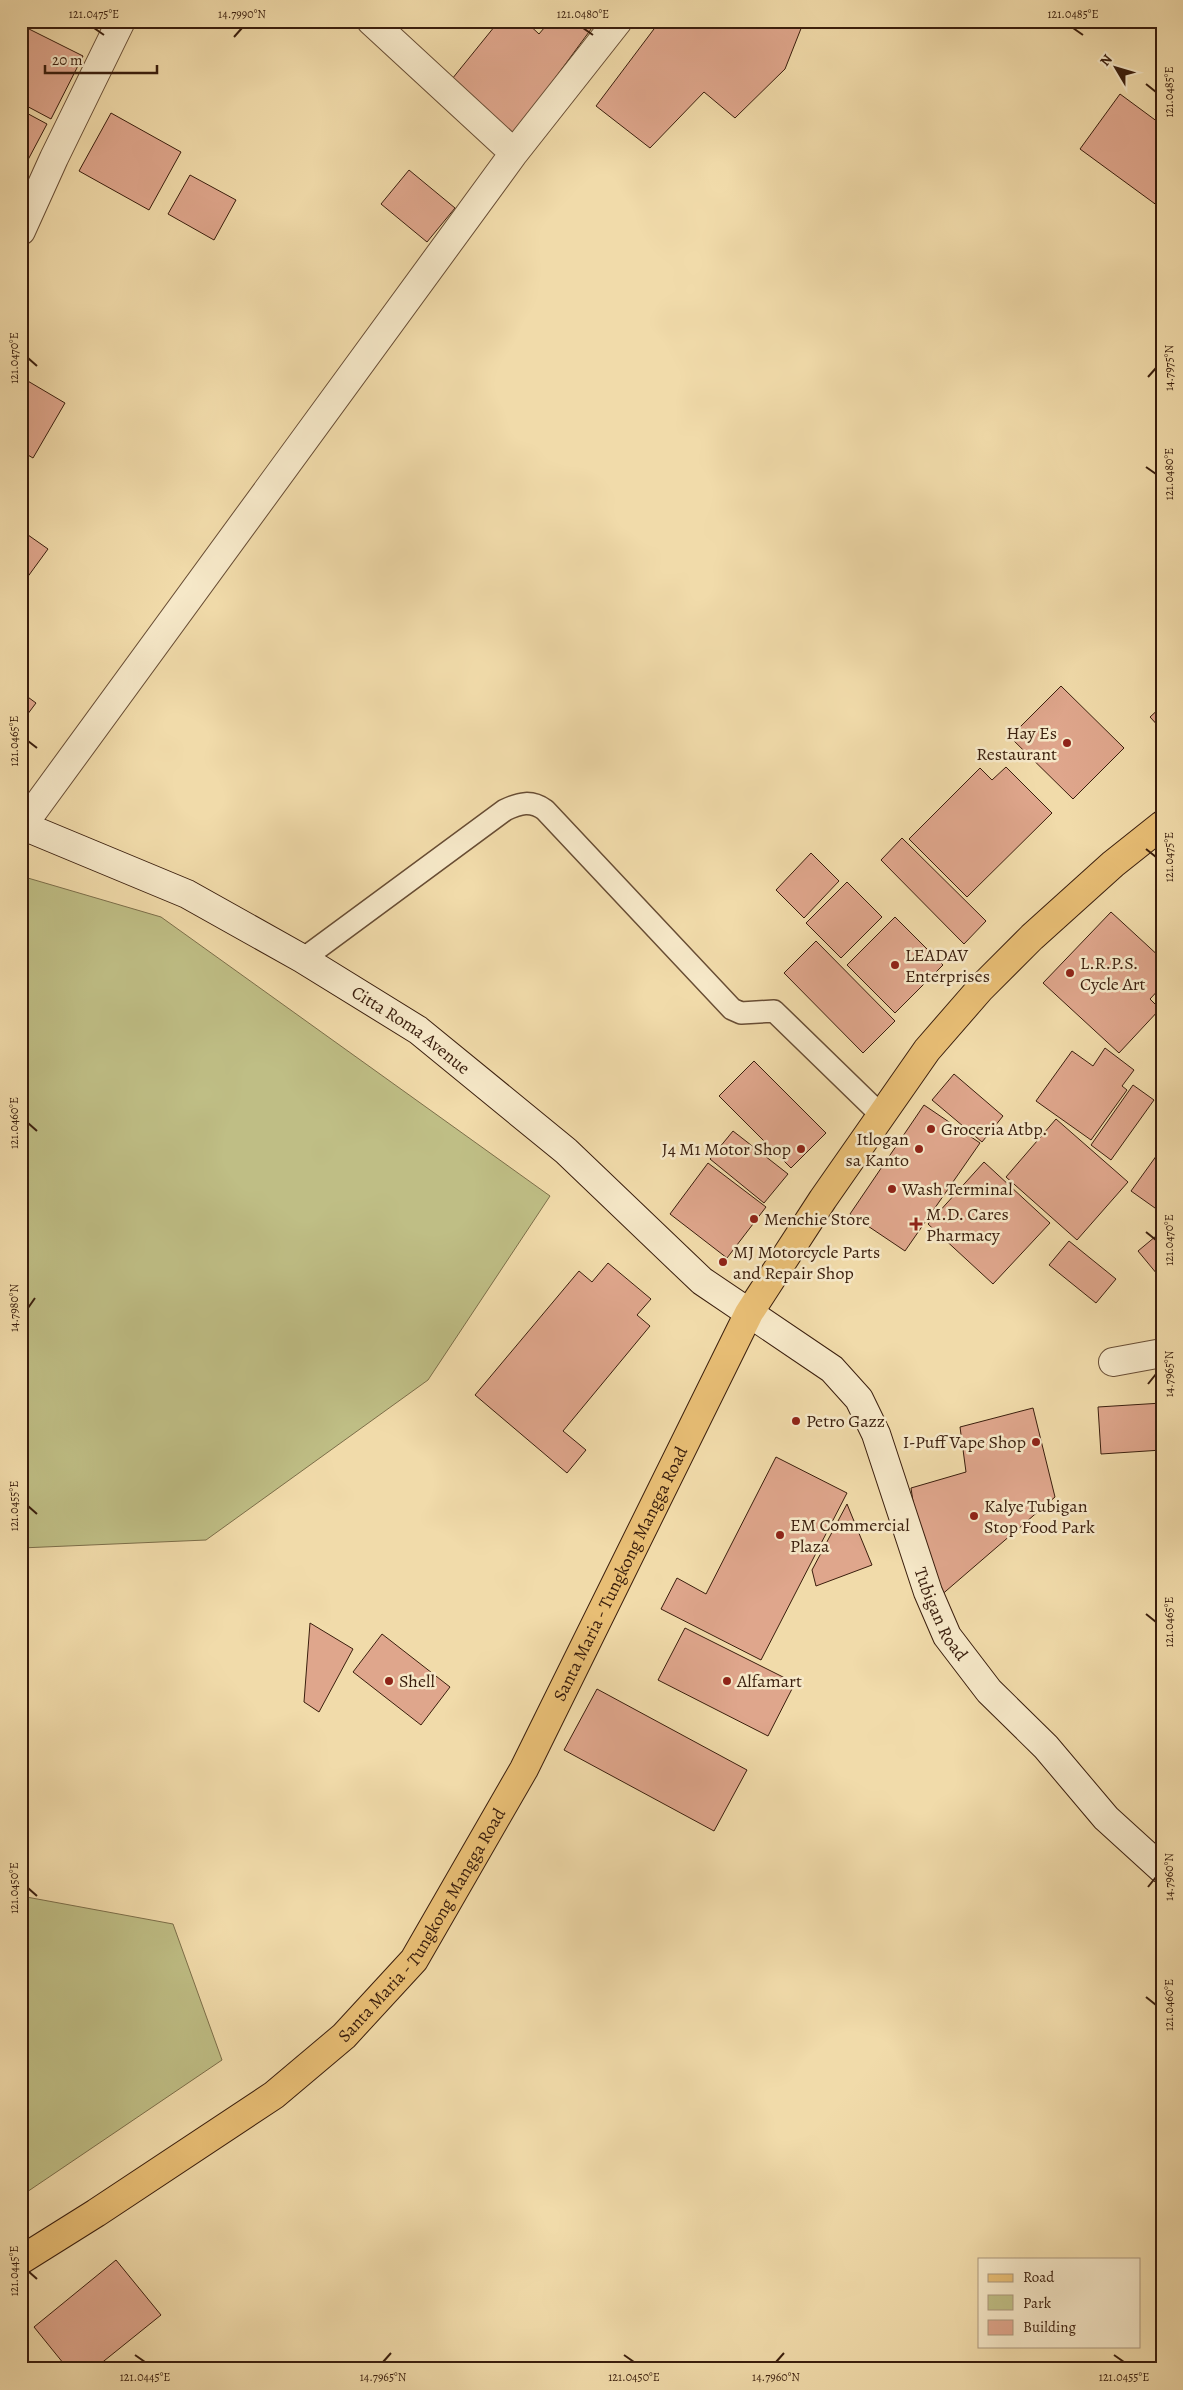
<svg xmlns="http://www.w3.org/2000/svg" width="1183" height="2390" font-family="Alegreya,serif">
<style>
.green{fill:#bfbe85;stroke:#7c6e49}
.building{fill:#dfa68c;stroke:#3a1e0d}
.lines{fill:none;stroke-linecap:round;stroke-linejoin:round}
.lane-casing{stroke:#684d34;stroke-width:24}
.street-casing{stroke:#684d34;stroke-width:30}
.secondary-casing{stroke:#3a1e0d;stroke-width:30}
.primary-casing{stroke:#3a1e0d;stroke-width:30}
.lane{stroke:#f6e8c8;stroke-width:21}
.street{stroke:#f6e8c8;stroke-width:28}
.secondary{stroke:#f6e8c8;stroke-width:28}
.primary{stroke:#e8be75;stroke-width:28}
.ticks{fill:none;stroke:#3a1e0d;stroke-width:2}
.poi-dot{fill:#8f2418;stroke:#f6e8c8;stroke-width:2}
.labels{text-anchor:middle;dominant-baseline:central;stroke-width:5;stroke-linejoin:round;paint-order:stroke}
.poi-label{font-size:18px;fill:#3a1e0d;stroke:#f6e8c8;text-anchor:start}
.street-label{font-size:18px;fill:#3a1e0d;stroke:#f6e8c8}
.neatline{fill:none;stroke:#3a1e0d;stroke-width:2}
.ticks-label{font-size:12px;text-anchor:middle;fill:#3a1e0d}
</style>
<rect width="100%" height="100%" fill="#f1dbaa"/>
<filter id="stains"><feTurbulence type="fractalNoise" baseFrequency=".004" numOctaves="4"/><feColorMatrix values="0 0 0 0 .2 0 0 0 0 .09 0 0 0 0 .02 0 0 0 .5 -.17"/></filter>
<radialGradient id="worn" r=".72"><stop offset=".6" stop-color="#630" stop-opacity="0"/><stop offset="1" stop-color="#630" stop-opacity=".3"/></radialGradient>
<!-- green -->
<path class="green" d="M21 876 161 917 550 1196 428 1380 206 1540 21 1548Z
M21 1896 173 1924 222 2060 21 2196Z"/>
<!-- building -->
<path class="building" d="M499 21H525L539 34 550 21H597L514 134 452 79Z
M660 21H796L802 26 785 69 735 118 704 92 650 148 596 106Z
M27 28 83 56 51 119 21 103V40Z
M1120 94 1162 125V209L1080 149Z
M21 110 47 124 21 173Z
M111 113 181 152 149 210 79 171Z
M409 170 455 208 427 242 381 204Z
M190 175 236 200 214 240 168 214Z
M21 377 65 403 33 458 21 451Z
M21 530 48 549 21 586Z
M1061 686 1124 748 1073 799 1010 737Z
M21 692 36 703 21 723Z
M1162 706V730L1150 717Z
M1006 767 1052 813 967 897 909 839 980 768 992 780Z
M902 838 986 921 964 944 881 860Z
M811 853 839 881 804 918 776 890Z
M847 882 882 917 841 958 806 923Z
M1111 912 1162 959V986L1150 999 1160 1009 1119 1053 1043 983Z
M895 917 943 965 895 1013 847 965Z
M816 941 895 1021 863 1053 784 973Z
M1105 1048 1134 1070 1122 1086 1127 1090 1091 1140 1036 1101 1072 1051 1093 1066Z
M754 1061 826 1133 791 1168 719 1096Z
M954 1074 1003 1116 982 1142 932 1100Z
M1133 1085 1154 1100 1111 1160 1091 1145Z
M924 1105 980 1143 905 1251 850 1214Z
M1056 1119 1128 1182 1077 1240 1006 1177Z
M733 1131 788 1174 764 1203 710 1159Z
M1162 1148V1213L1131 1191Z
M984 1162 1050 1223 993 1284 928 1224Z
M708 1163 766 1207 727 1258 670 1214Z
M1162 1231V1280L1138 1251Z
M1069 1241 1116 1279 1096 1303 1049 1265Z
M608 1263 651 1299 637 1315 650 1326 563 1431 586 1450 567 1473 475 1395 579 1271 592 1282Z
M1162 1403V1450L1101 1454 1098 1407Z
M1033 1408 1055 1497 939 1597 918 1535 911 1488 966 1472 960 1427Z
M776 1457 847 1493 761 1660 661 1609 677 1578 706 1594Z
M847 1504 872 1565 816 1586 812 1570Z
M310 1623 353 1649 319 1712 304 1702Z
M685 1628 795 1683 768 1736 658 1680Z
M382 1634 450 1687 421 1725 353 1672Z
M597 1689 747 1770 714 1831 564 1750Z
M116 2260 161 2315 94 2369H68L34 2327Z"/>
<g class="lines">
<!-- lane casing -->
<g class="lane-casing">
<path id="lane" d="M303 959 505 810C520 803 531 800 545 810L732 1009 741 1013 774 1011 881 1115"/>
</g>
<!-- street casing -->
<g class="street-casing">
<path id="street" d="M371 21 514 153
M21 231 54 158 121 21
M23 825 514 153 618 21
M1113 1362 1162 1353"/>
</g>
<!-- secondary casing -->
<g class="secondary-casing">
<g id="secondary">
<path id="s1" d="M21 825 187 894 303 959 418 1030 566 1151 702 1281 832 1369 859 1399 876 1434 928 1592 947 1636 989 1691 1046 1747 1106 1818 1162 1869"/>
</g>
</g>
<!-- primary casing -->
<g class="primary-casing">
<g id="primary">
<path id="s2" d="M21 2260 96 2213 274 2095 344 2036 414 1960 524 1769 749 1313 823 1199 927 1050 980 989 1032 937 1113 864 1162 825"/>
</g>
</g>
<!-- lane -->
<use href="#lane" class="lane"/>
<!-- street -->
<use href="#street" class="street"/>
<!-- secondary -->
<use href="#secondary" class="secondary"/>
<!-- primary -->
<use href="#primary" class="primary"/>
</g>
<!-- ticks -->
<path class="ticks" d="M94 28 104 35M583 28 593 35M1073 28 1083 35M234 37 242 28M1146 84 1156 92M28 358 37 366M1148 377 1156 368M1146 467 1156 474M28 741 37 748M1146 849 1156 857M28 1123 37 1131M1146 1232 1156 1240M28 1308 35 1298M1148 1384 1156 1374M28 1506 37 1514M1146 1614 1156 1622M1148 1887 1156 1877M28 1888 37 1896M1146 1997 1156 2005M28 2271 37 2279M135 2355 145 2362M624 2355 634 2362M1114 2355 1124 2362M383 2362 391 2353M776 2362 784 2353"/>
<!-- markers -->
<g class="poi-dot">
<circle cx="1067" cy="743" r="5"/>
<circle cx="895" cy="965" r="5"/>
<circle cx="1070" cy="973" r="5"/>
<circle cx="931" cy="1129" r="5"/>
<circle cx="801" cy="1149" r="5"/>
<circle cx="919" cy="1149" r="5"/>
<circle cx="892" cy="1189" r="5"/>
<circle cx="754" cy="1219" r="5"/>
<path d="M913.5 1216.5h5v5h5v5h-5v5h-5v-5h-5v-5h5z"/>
<circle cx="723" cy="1262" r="5"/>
<circle cx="796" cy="1421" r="5"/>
<circle cx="1036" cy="1442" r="5"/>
<circle cx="974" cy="1516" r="5"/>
<circle cx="780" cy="1535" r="5"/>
<circle cx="389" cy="1681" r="5"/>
<circle cx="727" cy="1681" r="5"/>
</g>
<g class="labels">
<!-- poi labels -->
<g class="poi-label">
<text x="1057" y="733" text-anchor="end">Hay Es<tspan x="1057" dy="21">Restaurant</tspan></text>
<text x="905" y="955">LEADAV<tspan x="905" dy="21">Enterprises</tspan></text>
<text x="1080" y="963">L.R.P.S.<tspan x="1080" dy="21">Cycle Art</tspan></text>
<text x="941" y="1129">Groceria Atbp.</text>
<text x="909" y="1139" text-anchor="end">Itlogan<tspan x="909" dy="21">sa Kanto</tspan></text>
<text x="791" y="1149" text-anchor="end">J4 M1 Motor Shop</text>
<text x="902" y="1189">Wash Terminal</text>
<text x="926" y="1214">M.D. Cares<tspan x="926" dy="21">Pharmacy</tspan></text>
<text x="764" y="1219">Menchie Store</text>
<text x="733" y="1252">MJ Motorcycle Parts<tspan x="733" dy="21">and Repair Shop</tspan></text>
<text x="806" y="1421">Petro Gazz</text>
<text x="1026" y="1442" text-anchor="end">I-Puff Vape Shop</text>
<text x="984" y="1506">Kalye Tubigan<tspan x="984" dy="21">Stop Food Park</tspan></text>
<text x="790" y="1525">EM Commercial<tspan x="790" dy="21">Plaza</tspan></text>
<text x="399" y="1681">Shell</text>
<text x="737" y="1681">Alfamart</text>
</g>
<!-- street labels -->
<g class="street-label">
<text stroke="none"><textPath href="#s1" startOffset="442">Citta Roma Avenue</textPath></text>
<text stroke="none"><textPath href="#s2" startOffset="935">Santa Maria - Tungkong Mangga Road</textPath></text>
<text stroke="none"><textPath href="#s1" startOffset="1255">Tubigan Road</textPath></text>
<text stroke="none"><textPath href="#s2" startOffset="530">Santa Maria - Tungkong Mangga Road</textPath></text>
</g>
</g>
<!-- margin -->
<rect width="1183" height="2390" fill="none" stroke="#f1dbaa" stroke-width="55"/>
<!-- legend -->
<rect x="978" y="2258" width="162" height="90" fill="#f6e8c8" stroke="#ab977d"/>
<rect x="988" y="2274" width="25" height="8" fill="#e8be75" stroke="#ab977d"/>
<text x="1023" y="2282" font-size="15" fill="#3a1e0d">Road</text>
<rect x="988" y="2295" width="25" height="15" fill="#bfbe85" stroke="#ab977d"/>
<text x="1023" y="2308" font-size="15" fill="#3a1e0d">Park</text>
<rect x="988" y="2320" width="25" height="15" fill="#dfa68c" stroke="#ab977d"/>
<text x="1023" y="2332" font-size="15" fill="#3a1e0d">Building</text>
<!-- north arrow -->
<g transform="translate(1116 68) rotate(308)" stroke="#f6e8c8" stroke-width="4" paint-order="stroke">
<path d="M0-4L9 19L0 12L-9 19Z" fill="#3a1e0d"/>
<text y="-8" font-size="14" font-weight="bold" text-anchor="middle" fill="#3a1e0d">N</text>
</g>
<!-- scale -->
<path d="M45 65v8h112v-8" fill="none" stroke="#3a1e0d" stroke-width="2.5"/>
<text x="52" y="65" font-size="15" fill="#3a1e0d" stroke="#f6e8c8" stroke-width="4" paint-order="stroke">20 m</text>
<rect x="28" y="28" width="1128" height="2334" class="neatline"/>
<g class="ticks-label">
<text x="94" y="18">121.0475°E</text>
<text x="242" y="18">14.7990°N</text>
<text x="583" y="18">121.0480°E</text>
<text x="1073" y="18">121.0485°E</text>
<text transform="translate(1169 92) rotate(-90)" y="4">121.0485°E</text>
<text transform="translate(14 358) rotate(-90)" y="4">121.0470°E</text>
<text transform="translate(1169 368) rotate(-90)" y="4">14.7975°N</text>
<text transform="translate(1169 474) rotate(-90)" y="4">121.0480°E</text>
<text transform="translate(14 741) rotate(-90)" y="4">121.0465°E</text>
<text transform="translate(1169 857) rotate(-90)" y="4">121.0475°E</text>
<text transform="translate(14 1123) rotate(-90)" y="4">121.0460°E</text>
<text transform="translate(1169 1240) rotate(-90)" y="4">121.0470°E</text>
<text transform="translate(14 1308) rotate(-90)" y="4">14.7980°N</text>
<text transform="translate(1169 1374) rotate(-90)" y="4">14.7965°N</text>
<text transform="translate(14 1506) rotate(-90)" y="4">121.0455°E</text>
<text transform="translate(1169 1622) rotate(-90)" y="4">121.0465°E</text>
<text transform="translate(1169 1877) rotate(-90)" y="4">14.7960°N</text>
<text transform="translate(14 1888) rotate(-90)" y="4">121.0450°E</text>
<text transform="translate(1169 2005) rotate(-90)" y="4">121.0460°E</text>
<text transform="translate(14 2271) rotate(-90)" y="4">121.0445°E</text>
<text x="145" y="2381">121.0445°E</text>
<text x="383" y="2381">14.7965°N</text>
<text x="634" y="2381">121.0450°E</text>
<text x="776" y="2381">14.7960°N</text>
<text x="1124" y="2381">121.0455°E</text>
</g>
<rect width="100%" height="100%" filter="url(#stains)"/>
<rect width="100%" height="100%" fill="url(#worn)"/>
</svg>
